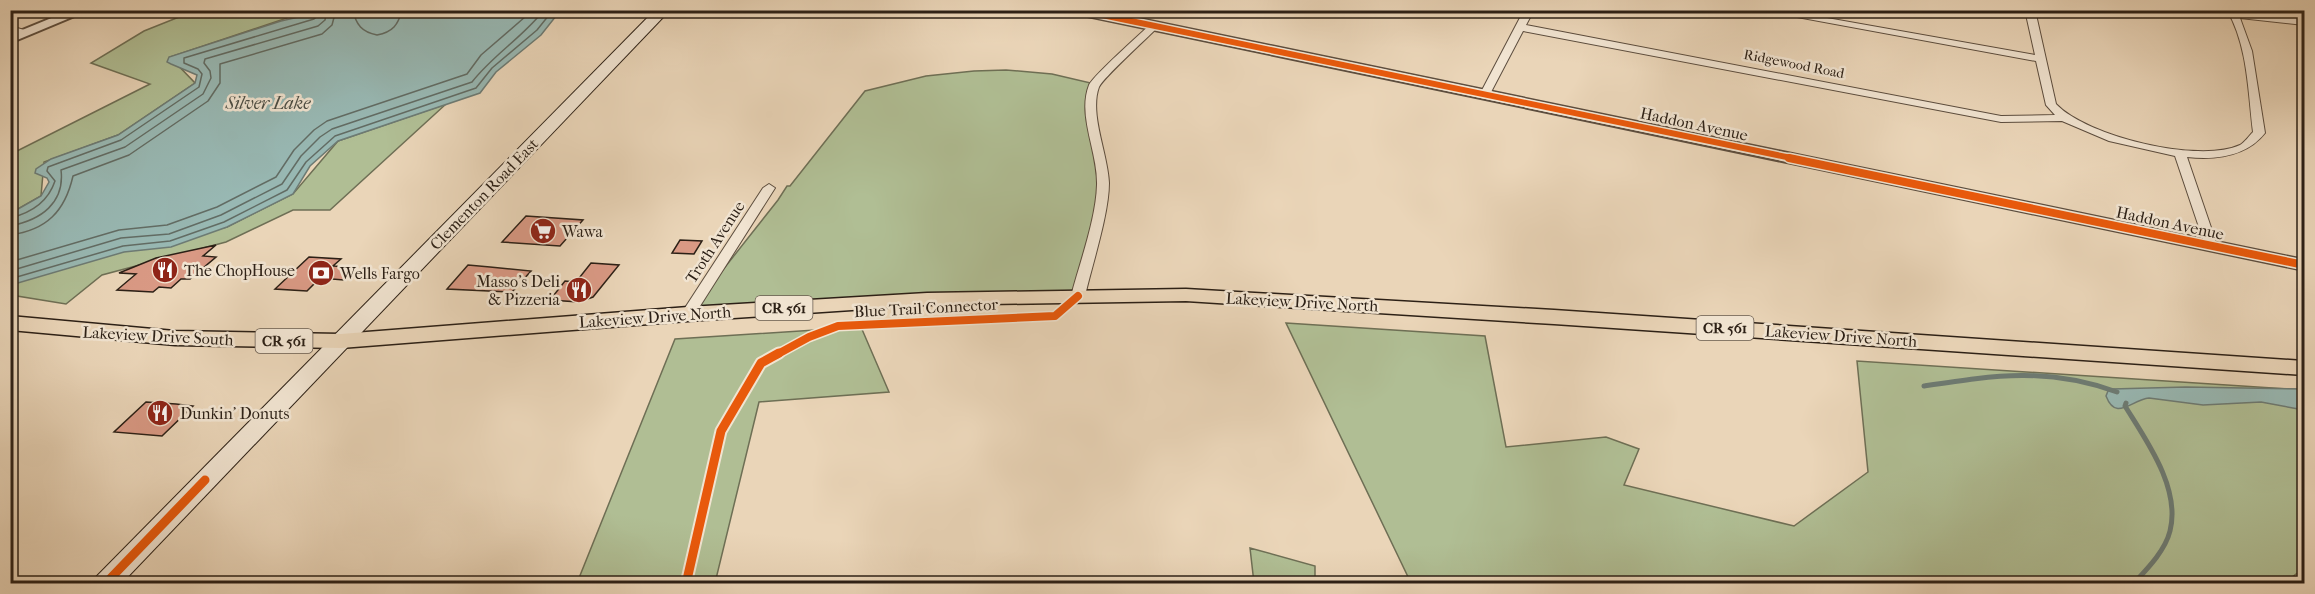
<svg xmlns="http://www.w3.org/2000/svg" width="2315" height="594" font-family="'IM FELL French Canon',serif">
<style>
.green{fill:#b0be94;stroke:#6e6f55;stroke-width:1.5}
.water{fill:#98b8b3;stroke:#6d7b74;stroke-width:1.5}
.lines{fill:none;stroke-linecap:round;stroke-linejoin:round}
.shore{stroke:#626c64;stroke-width:1.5}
.stream{stroke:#6d7b74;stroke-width:5}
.building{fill:#d99984;stroke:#2c2016;stroke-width:1.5}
.minor-casing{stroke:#5c4d3e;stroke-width:2}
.tertiary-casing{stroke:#5c4d3e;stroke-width:4}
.secondary-casing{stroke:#2c2016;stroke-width:2}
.primary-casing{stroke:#2c2016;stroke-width:3}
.minor{fill:#f1e4d1;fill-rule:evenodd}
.tertiary{fill:#f1e4d1;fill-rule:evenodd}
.secondary{fill:#f1e4d1;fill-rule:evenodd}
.primary{fill:#ead5b8;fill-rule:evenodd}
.cycleway-far2-casing{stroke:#f1e4d1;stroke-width:9}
.cycleway-far1-casing{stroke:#f1e4d1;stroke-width:11}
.cycleway-casing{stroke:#f1e4d1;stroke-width:13}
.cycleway-far2{stroke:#e8590c;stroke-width:6}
.cycleway-far1{stroke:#e8590c;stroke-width:8}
.cycleway{stroke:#e8590c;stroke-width:9}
.labels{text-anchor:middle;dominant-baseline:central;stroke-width:5;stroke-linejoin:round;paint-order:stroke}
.far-street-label{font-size:14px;fill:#2c2016;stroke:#f1e4d1}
.shield{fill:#f1e4d1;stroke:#675b4e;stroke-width:1.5}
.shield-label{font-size:15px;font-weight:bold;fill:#2c2016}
.street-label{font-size:16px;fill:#2c2016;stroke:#f1e4d1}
.poi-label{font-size:16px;fill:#2c2016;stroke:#f1e4d1;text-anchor:start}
.water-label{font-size:18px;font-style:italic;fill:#4c4e45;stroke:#f1e4d1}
</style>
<rect width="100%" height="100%" fill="#ead5b8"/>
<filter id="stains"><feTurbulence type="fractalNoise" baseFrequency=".00333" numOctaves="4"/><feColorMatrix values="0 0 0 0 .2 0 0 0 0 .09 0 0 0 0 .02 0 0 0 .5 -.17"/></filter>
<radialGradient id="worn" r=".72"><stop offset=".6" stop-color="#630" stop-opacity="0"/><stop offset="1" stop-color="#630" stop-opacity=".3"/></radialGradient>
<!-- green -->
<path class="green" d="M194 11H308L170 57 195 83 118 135 44 162 41 196 11 213V154L150 84 91 63 144 31Z
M1006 70 1052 74 1095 84 1090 104 1103 185 1078 296 688 314 778 200 787 186H790L865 91 926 76 974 71Z
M446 104 330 210H293L226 242 102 275 66 304 11 295 10 278 227 227 293 194 338 141Z
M1286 323 1485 336 1506 447 1606 437 1639 449 1624 485 1794 526 1868 472 1857 361 2304 390V568L2283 584 1411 583Z
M861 327 889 392 759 402 715 583H577L675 339Z
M1250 548 1315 566V583H1254Z"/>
<!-- water -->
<path class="water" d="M390 11H560L541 35 496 72 480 93 338 141 310 166 293 194 227 227 171 247 124 252 11 285V213L41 196 49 182 47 178 35 173 36 169 51 159 118 135 195 83 197 75 171 64 167 62 169 57 281 21 325 11H363L377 14Z
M2186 387 2304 389V410L2261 402 2203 405 2149 398C2131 400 2116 422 2106 396L2108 391 2112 389Z"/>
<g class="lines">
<!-- shore -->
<path class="shore" d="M353 10C356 25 362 32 377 35 393 32 398 25 402 10
M10 218C31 213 48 202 55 181L47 171 48 167 121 140 199 87 202 74 198 69 184 63V58L314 19 318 16 319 10
M10 226C41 220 65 203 61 170L125 147 203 94 211 78 210 71 204 63 205 59 318 26 325 20 327 10
M10 235C47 230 65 211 73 176L129 155 208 101 220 83V64L322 34 332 25 336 10
M10 262 119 230 167 225 217 207 276 177 294 150 314 130 327 121 467 74 481 55 533 10
M10 271 121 238 169 234 221 215 282 184 301 156 320 137 332 129 472 82C493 55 523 37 544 10
M10 279 123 246 170 241 224 222 287 190 306 162 335 136 476 88 492 68 537 30 553 10"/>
<!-- stream -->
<path class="stream" d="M1924 386C1996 375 2047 367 2117 392
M2126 403 2125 406C2146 440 2181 488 2170 531 2165 551 2147 569 2133 584"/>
</g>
<!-- building -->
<path class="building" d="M526 216 583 220 560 246 502 242Z
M680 240 702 241 694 254 672 253Z
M216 245 203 256 216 257 190 279H181L171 288 159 287 153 292 117 290 136 274 119 273 156 258Z
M309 257 341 259 333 266 356 268 344 280 320 278 307 291 275 289Z
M591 263 619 265 593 297 579 302 550 300 565 281 576 282Z
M468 265 490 267 531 271 512 292 447 289Z
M146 402 176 404 193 406 162 436 114 432Z"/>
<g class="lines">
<!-- minor casing -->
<g class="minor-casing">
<path id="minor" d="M1524 10H1534L1526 25 2001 116 2055 115 2046 105 2036 61 1759 10H1782L2035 55 2025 10H2035L2056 104C2086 136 2199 164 2240 145 2245 142 2249 136 2253 132 2248 92 2248 46 2227 10L2304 19V25L2240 18 2252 51 2265 133C2246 157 2216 160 2187 157L2217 245 2211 249 2205 245 2175 156 2109 141 2062 121 2001 122 1523 31 1490 94 1489 96H1481L1480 94Z
M1154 23 1157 24V28C1147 38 1103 78 1099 87 1089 114 1108 154 1109 183 1109 214 1092 265 1085 296L1078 300 1073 299 1071 296C1080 262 1096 219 1097 185 1098 152 1077 116 1089 85 1094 75 1139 35 1151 24Z
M10 26 28 31 30 33 25 36 10 32Z
M769 184 775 188 695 314 693 317H683L681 314 763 188Z"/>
</g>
<!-- tertiary casing -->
<g class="tertiary-casing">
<path id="tertiary" d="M71 10H89L10 43V35Z
M1072 10H1097L2304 260V270L1078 14Z"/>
</g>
<!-- secondary casing -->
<g class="secondary-casing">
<path id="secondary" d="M655 10H670L121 584H93L96 577Z"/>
</g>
<!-- primary casing -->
<g class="primary-casing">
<path id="primary" d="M1186 289 1554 310 2304 361V375L1554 324 1186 301 927 305 688 321 341 348 175 345 10 330V316L175 331 341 334 688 307 927 293Z"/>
</g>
<!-- minor -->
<use href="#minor" class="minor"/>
<!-- tertiary -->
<use href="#tertiary" class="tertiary"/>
<!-- secondary -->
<use href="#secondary" class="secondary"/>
<!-- primary -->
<use href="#primary" class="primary"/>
<!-- cycleway-far2 casing -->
<g class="cycleway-far2-casing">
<path id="cycleway-far2" d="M1078 10 1796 159"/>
</g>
<!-- cycleway-far1 casing -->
<g class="cycleway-far1-casing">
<path id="cycleway-far1" d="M1789 158 2304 265
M776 355 809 337 838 326 1055 316 1078 296"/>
</g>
<!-- cycleway casing -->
<g class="cycleway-casing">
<path id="cycleway" d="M105 584 205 480
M686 584 721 431 761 363 779 353"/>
</g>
<!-- cycleway-far2 -->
<use href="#cycleway-far2" class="cycleway-far2"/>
<!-- cycleway-far1 -->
<use href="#cycleway-far1" class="cycleway-far1"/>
<!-- cycleway -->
<use href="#cycleway" class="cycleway"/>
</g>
<!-- icons -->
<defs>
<g id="supermarket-disc" transform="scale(1.35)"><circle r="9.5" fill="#8f2418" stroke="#f1e4d1"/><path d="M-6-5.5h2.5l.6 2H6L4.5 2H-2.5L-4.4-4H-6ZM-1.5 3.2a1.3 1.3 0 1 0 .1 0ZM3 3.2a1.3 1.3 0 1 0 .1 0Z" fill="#fff"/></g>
<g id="restaurant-disc" transform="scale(1.35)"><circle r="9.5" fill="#8f2418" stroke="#f1e4d1"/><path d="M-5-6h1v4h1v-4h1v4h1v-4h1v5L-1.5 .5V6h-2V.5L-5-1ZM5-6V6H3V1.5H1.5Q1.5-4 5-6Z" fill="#fff"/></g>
<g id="bank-disc" transform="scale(1.35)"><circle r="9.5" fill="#8f2418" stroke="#f1e4d1"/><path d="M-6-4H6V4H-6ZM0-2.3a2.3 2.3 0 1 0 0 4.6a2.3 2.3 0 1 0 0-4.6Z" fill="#fff"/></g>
</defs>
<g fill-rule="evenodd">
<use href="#supermarket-disc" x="543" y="231"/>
<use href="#restaurant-disc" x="165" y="270"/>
<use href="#bank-disc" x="321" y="273"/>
<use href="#restaurant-disc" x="579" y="290"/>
<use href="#restaurant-disc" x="160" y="413"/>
</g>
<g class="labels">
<!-- far-street labels -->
<g class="far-street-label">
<text transform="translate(1794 64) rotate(11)">Ridgewood Road</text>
</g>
<!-- shield labels -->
<g class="shield">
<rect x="755.5" y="296" width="57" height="24" rx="4.5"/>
<rect x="1696.5" y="316" width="57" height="24" rx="4.5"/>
<rect x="255.5" y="329" width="57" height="24" rx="4.5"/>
</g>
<g class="shield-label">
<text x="784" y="308">CR 561</text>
<text x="1725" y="328">CR 561</text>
<text x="284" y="341">CR 561</text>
</g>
<!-- street labels -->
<g class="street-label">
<text transform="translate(1694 124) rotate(12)">Haddon Avenue</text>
<text transform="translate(484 194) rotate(-46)">Clementon Road East</text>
<text transform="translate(2170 223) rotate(12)">Haddon Avenue</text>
<text transform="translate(715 242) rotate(-57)">Troth Avenue</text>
<text transform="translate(1302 302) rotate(3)">Lakeview Drive North</text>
<text transform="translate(926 308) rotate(-3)">Blue Trail Connector</text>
<text transform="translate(655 317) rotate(-4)">Lakeview Drive North</text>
<text transform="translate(158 336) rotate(3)">Lakeview Drive South</text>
<text transform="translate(1841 336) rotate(4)">Lakeview Drive North</text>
</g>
<!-- poi labels -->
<g class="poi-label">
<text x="562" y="231">Wawa</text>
<text x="184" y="270">The ChopHouse</text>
<text x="340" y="273">Wells Fargo</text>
<text x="560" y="281" text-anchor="end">Masso's Deli<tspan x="560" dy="18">&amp; Pizzeria</tspan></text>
<text x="180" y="413">Dunkin' Donuts</text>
</g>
<!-- water labels -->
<g class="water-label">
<text x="268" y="103">Silver Lake</text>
</g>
</g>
<!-- margin -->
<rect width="2315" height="594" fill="none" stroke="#ead5b8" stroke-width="36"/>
<rect x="12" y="12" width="2291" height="570" fill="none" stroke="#2c2016" stroke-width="3"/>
<rect x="18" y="18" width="2279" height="558" fill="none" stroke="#2c2016" stroke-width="1.5"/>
<rect width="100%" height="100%" filter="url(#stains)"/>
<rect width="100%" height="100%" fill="url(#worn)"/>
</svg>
